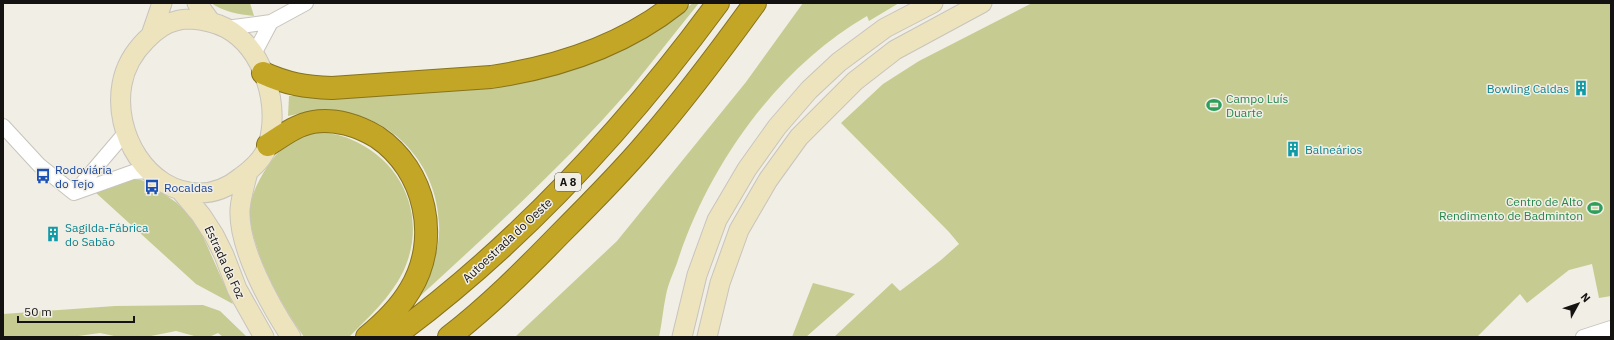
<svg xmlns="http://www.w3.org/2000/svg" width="1614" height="340" font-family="'IBM Plex Sans',sans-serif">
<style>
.green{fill:#c6cb91}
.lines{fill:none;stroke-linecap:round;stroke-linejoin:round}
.street-casing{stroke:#c7c4bc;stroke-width:16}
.secondary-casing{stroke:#c7c4bc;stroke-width:21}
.highway-casing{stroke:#86731e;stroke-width:24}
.street{stroke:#fff;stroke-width:14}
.secondary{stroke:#ede4be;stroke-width:19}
.highway{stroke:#c3a625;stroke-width:22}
.labels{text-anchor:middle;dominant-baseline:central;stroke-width:3;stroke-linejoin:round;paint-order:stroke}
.shield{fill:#f1eee6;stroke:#575551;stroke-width:1}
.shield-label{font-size:11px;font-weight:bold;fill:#151311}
.culture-label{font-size:12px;fill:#0d838f;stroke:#f1eee6;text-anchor:start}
.leisure-label{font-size:12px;fill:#27864d;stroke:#f1eee6;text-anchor:start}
.transit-label{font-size:12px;fill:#164399;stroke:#f1eee6;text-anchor:start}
.street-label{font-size:12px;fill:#151311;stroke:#f1eee6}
</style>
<rect width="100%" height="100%" fill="#f1eee6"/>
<!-- green -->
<path class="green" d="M211 3H250L254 16C238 14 224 12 211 3Z
M693 3H699C676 31 654 60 631 88 565 164 491 231 417 299 428 276 441 250 439 224 437 164 393 116 333 110 318 109 303 113 288 116L289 96H359L441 90 667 22Z
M803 3H899L869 21 867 16C777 68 708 166 677 263 673 274 668 284 666 295 663 309 662 323 659 337H515L617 241 746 82Z
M1032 3H1611V296L1599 298 1592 264 1569 270 1527 303 1520 294 1477 337H834L892 283 900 291 941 260 959 244 949 232 841 123 883 84 919 61Z
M315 132C327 133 339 134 350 139 404 161 428 219 403 272 390 298 369 317 349 337H304C286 312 272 286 260 257 256 244 251 232 250 218 248 200 257 183 267 167 280 148 292 138 315 132Z
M128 179 141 180 147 182 177 203 188 214 198 226 205 241 233 304 196 284 95 192Z
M813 283 855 294 806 337H792Z
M203 305 220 311 247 337H223L218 333 209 337H198L176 331 146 337H119L100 333 71 337H3V314L115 306Z"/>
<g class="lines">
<!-- street casing -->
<g class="street-casing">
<path id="street" d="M226 28 271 22 306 3
M254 54 271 22
M3 126 39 165 74 193
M74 193 126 132
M74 193 133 172 149 171
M1583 337 1611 328"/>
</g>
<!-- secondary casing -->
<g class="secondary-casing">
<path id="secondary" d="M197 3 210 21
M191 19C204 20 214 22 226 28 264 49 280 104 268 145 264 158 252 169 241 177 230 186 215 193 200 193 147 193 113 133 122 84 125 67 134 52 146 40 154 32 165 23 176 21 181 19 186 19 191 19Z
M151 35 162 3
M248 172C245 184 241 197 240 209 238 248 270 305 291 337
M180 190 201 215 214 235 224 255 237 289 264 337
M682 337 697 275 717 220 747 169 777 127 809 90 839 62 885 28 933 3
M707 337 720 283 739 230 768 180 799 137 855 81 895 50 982 3"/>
</g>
<!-- highway casing -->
<g class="highway-casing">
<path id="highway" d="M263 73C287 84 305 87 332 88L491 77C559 67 623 46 677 3
M268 145C282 136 296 125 313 122 335 118 359 126 377 137 426 170 441 240 410 290 399 309 384 323 367 337
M393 337C518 245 626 128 718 3
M449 337C489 306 525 270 560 234 590 204 620 174 647 142 686 97 721 50 755 3"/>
</g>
<!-- street -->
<use href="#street" class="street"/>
<!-- secondary -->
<use href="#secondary" class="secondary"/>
<!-- highway -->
<use href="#highway" class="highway"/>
</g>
<!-- icons -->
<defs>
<g id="building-bare" transform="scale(1.2)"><path d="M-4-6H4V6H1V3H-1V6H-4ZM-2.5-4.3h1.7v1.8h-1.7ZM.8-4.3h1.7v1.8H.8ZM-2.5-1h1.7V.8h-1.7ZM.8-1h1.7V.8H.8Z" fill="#0f9aa8" stroke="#f1eee6" stroke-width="2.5" paint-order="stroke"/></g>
<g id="stadium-bare" transform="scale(1.2)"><path d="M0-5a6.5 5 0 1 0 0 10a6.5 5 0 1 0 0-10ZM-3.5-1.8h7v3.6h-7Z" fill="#2e9e5b" stroke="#f1eee6" stroke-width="2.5" paint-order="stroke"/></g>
<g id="bus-bare" transform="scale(1.2)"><path d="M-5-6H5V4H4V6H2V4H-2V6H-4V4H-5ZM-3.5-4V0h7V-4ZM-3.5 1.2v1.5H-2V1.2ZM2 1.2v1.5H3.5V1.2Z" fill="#1a4fb4" stroke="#f1eee6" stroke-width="2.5" paint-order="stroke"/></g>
</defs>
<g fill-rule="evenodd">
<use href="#building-bare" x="1581" y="88"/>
<use href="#stadium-bare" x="1214" y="105"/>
<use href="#building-bare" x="1293" y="149"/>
<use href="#bus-bare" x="43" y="176"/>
<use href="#bus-bare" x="152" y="187"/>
<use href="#stadium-bare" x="1595" y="208"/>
<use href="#building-bare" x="53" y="234"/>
</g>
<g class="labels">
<!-- shield labels -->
<rect class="shield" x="555" y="173" width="26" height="18" rx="3"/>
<g class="shield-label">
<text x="568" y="182">A 8</text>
</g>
<!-- culture labels -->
<g class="culture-label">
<text x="1569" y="88" text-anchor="end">Bowling Caldas</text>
<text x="1305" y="149">Balneários</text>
<text x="65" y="227">Sagilda-Fábrica<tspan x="65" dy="14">do Sabão</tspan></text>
</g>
<!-- leisure labels -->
<g class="leisure-label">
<text x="1226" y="98">Campo Luís<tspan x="1226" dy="14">Duarte</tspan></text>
<text x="1583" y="201" text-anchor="end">Centro de Alto<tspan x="1583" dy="14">Rendimento de Badminton</tspan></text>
</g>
<!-- transit labels -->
<g class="transit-label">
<text x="55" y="169">Rodoviária<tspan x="55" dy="14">do Tejo</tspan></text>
<text x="164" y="187">Rocaldas</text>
</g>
<!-- street labels -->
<g class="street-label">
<text transform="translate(507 240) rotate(-43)">Autoestrada do Oeste</text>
<text transform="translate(225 262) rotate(65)">Estrada da Foz</text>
</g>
</g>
<!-- border -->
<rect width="1614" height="340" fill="none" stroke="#151311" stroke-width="8"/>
<!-- north arrow -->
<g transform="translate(1578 304) rotate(50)" stroke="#f1eee6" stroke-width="3" paint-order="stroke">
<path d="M0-3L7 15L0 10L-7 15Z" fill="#151311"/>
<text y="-6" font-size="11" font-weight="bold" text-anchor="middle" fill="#151311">N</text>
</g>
<!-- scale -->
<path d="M18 316v6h116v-6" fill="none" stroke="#151311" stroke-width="2"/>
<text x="24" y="316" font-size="12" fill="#151311" stroke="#f1eee6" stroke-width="3" paint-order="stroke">50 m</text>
</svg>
